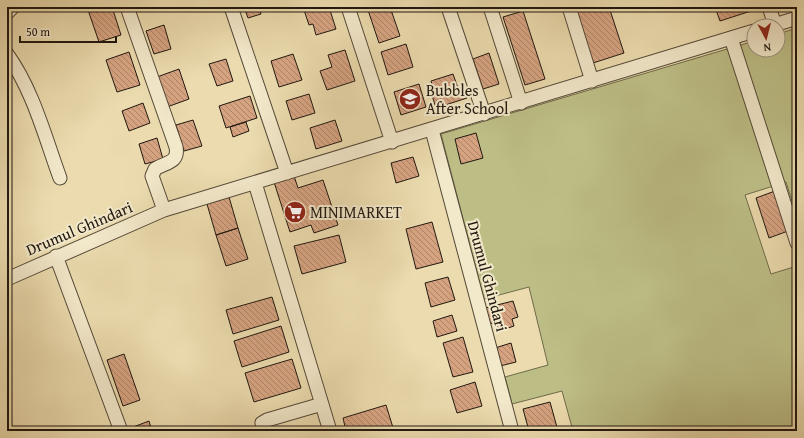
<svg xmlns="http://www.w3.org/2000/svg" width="804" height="438" font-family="'Gentium Book Plus',serif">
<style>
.grass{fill:#bdbe86;stroke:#6e6a4a}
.building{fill:url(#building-back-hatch);stroke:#20170f}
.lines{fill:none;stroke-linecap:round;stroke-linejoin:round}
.minor-casing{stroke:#534837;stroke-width:15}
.minor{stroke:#f2e8ca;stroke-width:13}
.labels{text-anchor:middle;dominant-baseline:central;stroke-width:4;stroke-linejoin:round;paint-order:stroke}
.poi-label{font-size:16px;fill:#20170f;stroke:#f2e8ca;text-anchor:start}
.street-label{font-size:16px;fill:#20170f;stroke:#f2e8ca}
</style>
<defs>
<pattern id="building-back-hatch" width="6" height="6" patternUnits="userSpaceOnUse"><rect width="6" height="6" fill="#d6a381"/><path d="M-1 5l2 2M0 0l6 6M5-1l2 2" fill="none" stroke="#ad8468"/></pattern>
</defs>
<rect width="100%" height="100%" fill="#ebdbae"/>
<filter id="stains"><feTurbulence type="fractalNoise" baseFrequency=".005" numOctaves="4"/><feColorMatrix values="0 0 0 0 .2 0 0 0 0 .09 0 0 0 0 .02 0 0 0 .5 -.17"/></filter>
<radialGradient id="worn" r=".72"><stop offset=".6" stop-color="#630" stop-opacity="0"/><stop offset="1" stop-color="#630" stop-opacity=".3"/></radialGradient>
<!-- grass -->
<path class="grass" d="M797 28V217L786 182 745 195 771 274 797 266V431H573L562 391 512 404 505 377 548 365 529 287 484 299 441 134 754 41V50H778V34Z"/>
<!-- building -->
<path class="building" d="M87 7H112L121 35 99 42Z
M244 7H259L261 14 248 18Z
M303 7H329L336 29 316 35 313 24 309 25Z
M377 7H390L400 36 379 43 368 10Z
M574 7H609L624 53 593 63Z
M715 7H750L751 11 720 21Z
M523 11 545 79 525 85 503 17Z
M164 25 171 49 154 54 146 31Z
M406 44 413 67 388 75 381 52Z
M345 50 355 81 327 90 320 71 332 67 328 55Z
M129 52 140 85 117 92 106 60Z
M489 53 499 84 483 89 473 59Z
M293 54 302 80 279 87 271 61Z
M226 59 233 81 217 86 209 64Z
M179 69 189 99 167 107 157 77Z
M453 74 458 88 463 86 467 98 436 108 430 89 433 88 431 81Z
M419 84 426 107 401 115 394 92Z
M309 94 315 113 292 120 286 101Z
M250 96 257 118 226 128 219 106Z
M143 103 150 123 129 131 122 111Z
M193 120 202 146 184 151 176 125Z
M335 120 342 141 316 149 310 128Z
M246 122 249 131 233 137 230 127Z
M476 133 483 158 461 164 455 139Z
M157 138 163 159 145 164 139 144Z
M413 157 419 176 396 183 391 163Z
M294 176 298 188 323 180 338 225 314 233 311 225 290 232 274 182Z
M775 191 788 231 769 238 756 198Z
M229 197 238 228 216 235 207 204Z
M432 222 443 262 416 269 406 229Z
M238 228 248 259 226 266 216 235Z
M339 235 346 262 302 274 294 246Z
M448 277 455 300 431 307 425 283Z
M272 297 279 320 233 334 226 310Z
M513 301 518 317 512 319 514 326 499 331 497 322 485 325 481 309Z
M452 315 457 331 437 337 433 321Z
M281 326 289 352 242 367 234 341Z
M463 337 473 372 453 377 443 343Z
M511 343 516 362 500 366 495 348Z
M124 354 140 400 123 406 107 360Z
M292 359 301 388 254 402 245 373Z
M475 382 482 406 457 413 450 390Z
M550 402 558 431H529L523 409Z
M386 405 394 431H346L343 418Z
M149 421 152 431H129L128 429Z"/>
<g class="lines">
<!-- minor casing -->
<g class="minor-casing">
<path id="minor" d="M127 7 176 147C179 163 166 162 155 169L152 176 164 210
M231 7 287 173
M348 7 392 142
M448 7 484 114
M490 7 521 103
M569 7 592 81
M769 7 775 25
M7 13 13 7
M771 26 797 18
M731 38 797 243
M7 54C33 90 45 137 60 178
M432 130 512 431
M255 183 330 431
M56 256 121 431
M7 279 164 210 754 31
M264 431 262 423 267 420 322 404"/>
</g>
<!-- minor -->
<use href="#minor" class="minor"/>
</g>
<!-- icons -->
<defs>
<g id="school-disc" transform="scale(1.15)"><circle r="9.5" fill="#8f2418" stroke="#f2e8ca"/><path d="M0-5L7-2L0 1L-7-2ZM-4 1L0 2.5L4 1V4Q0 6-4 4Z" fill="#fff"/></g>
<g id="supermarket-disc" transform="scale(1.15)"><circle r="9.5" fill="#8f2418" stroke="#f2e8ca"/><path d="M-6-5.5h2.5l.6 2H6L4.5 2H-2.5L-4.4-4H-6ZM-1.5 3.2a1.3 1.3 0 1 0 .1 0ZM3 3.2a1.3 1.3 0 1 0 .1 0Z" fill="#fff"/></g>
</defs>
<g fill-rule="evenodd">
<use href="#school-disc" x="410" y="99"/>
<use href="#supermarket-disc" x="295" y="212"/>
</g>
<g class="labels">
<!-- poi labels -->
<g class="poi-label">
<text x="426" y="90">Bubbles<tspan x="426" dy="18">After School</tspan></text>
<text x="310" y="212">MINIMARKET</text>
</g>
<!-- street labels -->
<g class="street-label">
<text transform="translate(79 228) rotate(-23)">Drumul Ghindari</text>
<text transform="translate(488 276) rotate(75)">Drumul Ghindari</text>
</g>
</g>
<!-- margin -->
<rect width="804" height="438" fill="none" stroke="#ebdbae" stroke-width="24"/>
<rect x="8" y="8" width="788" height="422" fill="none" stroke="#20170f" stroke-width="2"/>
<rect x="12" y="12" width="780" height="414" fill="none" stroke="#20170f"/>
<!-- north arrow -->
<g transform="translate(766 38) rotate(173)"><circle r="19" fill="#f2e8ca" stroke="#9e947f"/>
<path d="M0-3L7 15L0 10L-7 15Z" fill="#8f2418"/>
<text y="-6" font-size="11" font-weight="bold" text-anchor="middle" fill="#20170f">N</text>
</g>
<!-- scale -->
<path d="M20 36v6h96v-6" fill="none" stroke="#20170f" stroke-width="2"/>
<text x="26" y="36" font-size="12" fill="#20170f" stroke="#f2e8ca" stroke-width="3" paint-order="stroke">50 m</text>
<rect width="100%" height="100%" filter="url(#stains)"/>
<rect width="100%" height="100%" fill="url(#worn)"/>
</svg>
